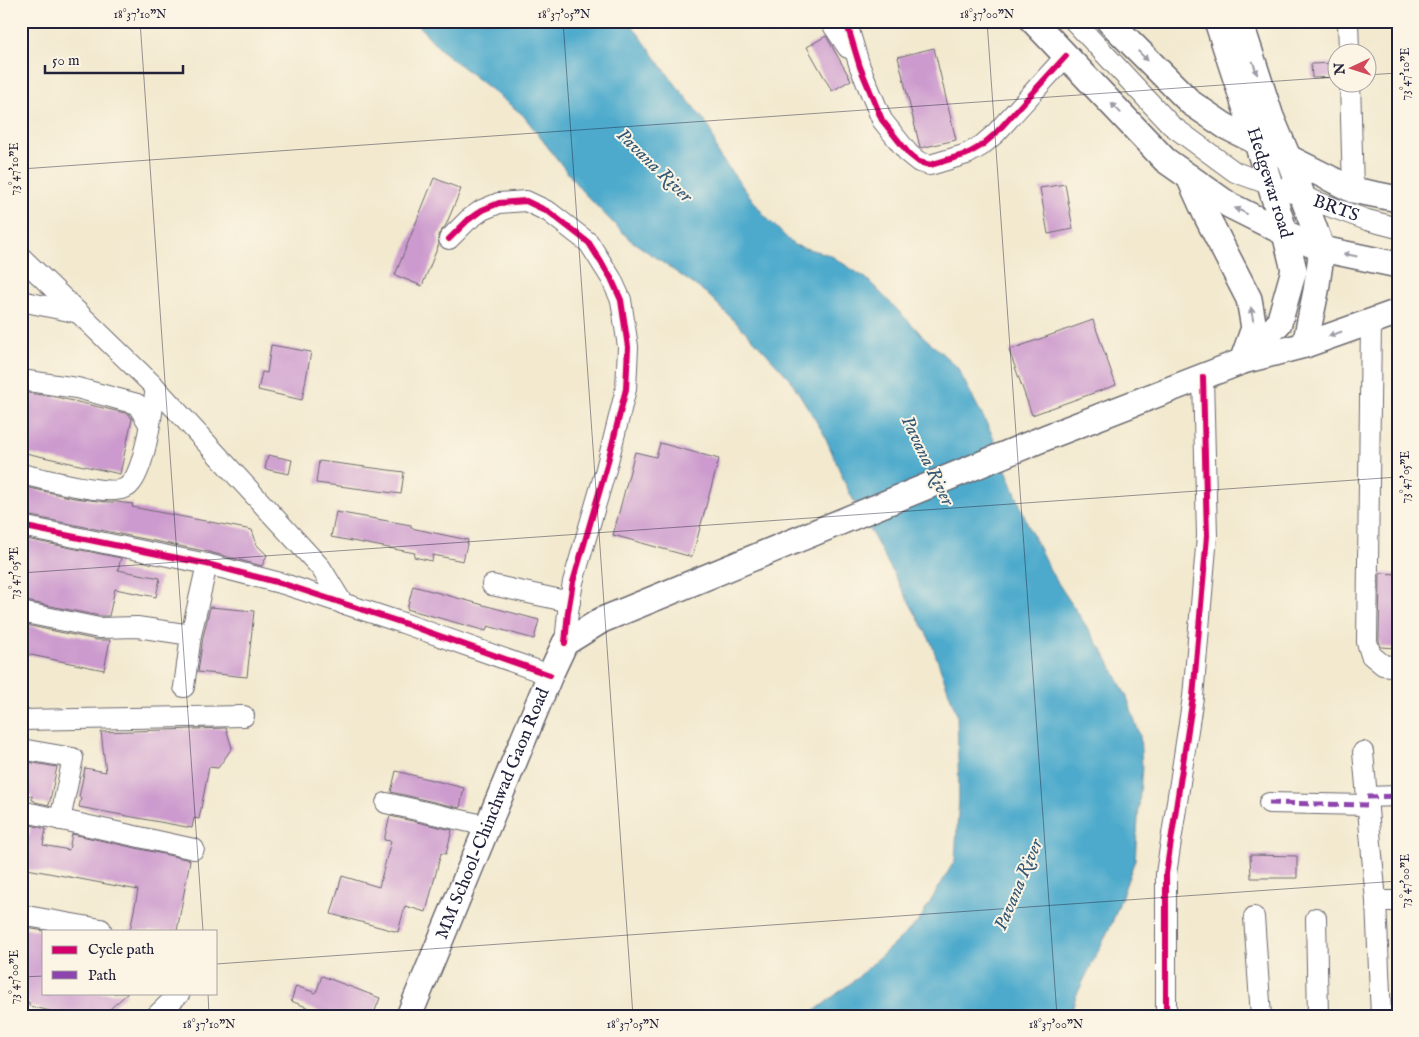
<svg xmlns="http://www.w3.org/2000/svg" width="1419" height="1037" font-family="'IM FELL English',serif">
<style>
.water{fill:#4eaacc;stroke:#386684}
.building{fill:#cc9ace}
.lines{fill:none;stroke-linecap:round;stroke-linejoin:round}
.minor-casing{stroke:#6b686f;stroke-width:22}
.major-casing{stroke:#6b686f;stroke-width:28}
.minor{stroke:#fff;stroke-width:20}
.major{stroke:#fff;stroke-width:25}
.quiet{stroke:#8e44ad;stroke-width:5;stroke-dasharray:10 5;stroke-linecap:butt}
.cycleway-casing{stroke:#fcf5e5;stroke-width:9}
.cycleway{stroke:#d6006c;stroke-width:6}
.oneway{fill:#9c9ca7}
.ticks{fill:none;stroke:#22223b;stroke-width:1;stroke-opacity:0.45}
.labels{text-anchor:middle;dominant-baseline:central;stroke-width:4;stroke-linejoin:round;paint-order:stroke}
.street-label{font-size:18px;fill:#22223b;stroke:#fcf5e5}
.water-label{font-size:19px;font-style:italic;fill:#345875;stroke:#fcf5e5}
.neatline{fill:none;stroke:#22223b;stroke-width:2}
.ticks-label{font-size:12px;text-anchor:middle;fill:#22223b}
</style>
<rect width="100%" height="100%" fill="#fcf5e5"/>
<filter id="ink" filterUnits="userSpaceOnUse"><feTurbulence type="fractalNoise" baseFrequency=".02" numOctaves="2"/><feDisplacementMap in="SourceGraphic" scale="10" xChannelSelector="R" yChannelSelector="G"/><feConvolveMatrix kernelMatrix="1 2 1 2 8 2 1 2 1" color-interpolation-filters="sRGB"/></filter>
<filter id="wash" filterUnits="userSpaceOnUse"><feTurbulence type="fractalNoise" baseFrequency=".0096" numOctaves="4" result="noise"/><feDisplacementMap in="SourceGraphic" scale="20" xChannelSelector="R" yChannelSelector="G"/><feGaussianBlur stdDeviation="1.12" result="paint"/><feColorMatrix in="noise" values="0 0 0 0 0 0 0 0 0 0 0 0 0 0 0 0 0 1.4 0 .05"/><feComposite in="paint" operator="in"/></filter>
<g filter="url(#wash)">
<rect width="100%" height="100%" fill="#f2e9cf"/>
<!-- water -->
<path class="water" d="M414 21H629L669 76 710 128 718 154 764 215 794 245 830 255 867 279 924 337 957 367 992 434 1030 530 1052 574 1106 656 1127 697 1140 736 1142 766 1135 860 1112 923 1076 996 1070 1016H808L856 979 919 921 955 860 959 799 957 715 931 642 849 492 824 434 790 379 755 341 706 293 629 239 581 190 523 115 442 51Z"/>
<g id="blocks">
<!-- building -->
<path class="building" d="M826 36 851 80 832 91 807 47Z
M934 48 956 140 921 148 920 147 898 57Z
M1336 63V77L1312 78 1311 64Z
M434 178 461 189 446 225 438 235 439 244 422 286 395 275Z
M1065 184 1073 229 1048 234 1040 188Z
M1093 320 1116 385 1032 415 1009 350Z
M271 345 311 352 302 400 258 390 262 372 267 373Z
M21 392 56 397 129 414 132 419 120 474 21 452Z
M660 443 719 459 692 557 613 535 635 452 656 457Z
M268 455 292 460 289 474 265 469Z
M319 461 404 472 401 494 316 483Z
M21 486 74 498 106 502H117L133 504 132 507 252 530 257 545 267 555 262 566 209 552 21 514Z
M336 512 411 525V528L468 540 463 561 433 555 432 561 414 557 415 553 331 537Z
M21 538 121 558 118 570 160 578 156 597 115 589 109 616H100L21 600Z
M1380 573 1398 574V648L1381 647 1379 640Z
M413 586 539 620 534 639 488 626 486 631 407 609Z
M210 607 254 611 247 677 198 672 203 637Z
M21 624 97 640H110L104 670 21 653Z
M226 728 232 748 218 768 209 767 199 819 194 818 192 828 79 807 81 798 79 797 85 768 106 772 101 732Z
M21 761 57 767 49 805 35 802V801L32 800V796L21 794Z
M396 771 464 788 460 808 391 792Z
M390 816 452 830 446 854 441 853 426 912 405 906 398 932 331 914 342 876 379 887 391 841 384 840Z
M31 825 46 829 43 845 69 850 72 834 190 860 177 931H130L138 890 22 868 25 857 21 856 23 836 29 837Z
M1250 855 1297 856V878H1251Z
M21 927 44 931V993H128L102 1016H49L51 1011 29 1006V1002L21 1001Z
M322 976 380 998 373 1016H330L291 1001 296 986 316 993Z"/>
</g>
</g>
<g filter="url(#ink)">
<use href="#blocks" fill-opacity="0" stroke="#6b686f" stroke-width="1"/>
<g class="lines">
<!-- minor casing -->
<g class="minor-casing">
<g id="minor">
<path d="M830 21 848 48"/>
<path d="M846 21 860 67 882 120 909 154 919 162 930 165 967 154 981 146 995 134 1066 56"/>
<path id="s1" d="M1074 21 1171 125 1235 172 1367 220 1398 228"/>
<path d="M1348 21 1349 52"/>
<path d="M1350 82 1353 190"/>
<path d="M449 239 468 220 482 210 499 203 526 201 549 212 589 243 611 278 621 300 628 347 626 389 606 469 573 582 568 612 565 643"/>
<path d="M21 257 156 388 321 568 343 604"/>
<path d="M21 301 79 313"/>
<path d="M1371 322 1367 642 1371 655 1383 665 1398 667"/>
<path d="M21 380 77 388 137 404 149 424"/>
<path d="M21 474C41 478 112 498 127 487 145 475 152 410 156 388"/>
<path d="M21 526 207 564 284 584 403 623 550 675"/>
<path d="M492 585 570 602"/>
<path d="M21 612 99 628 137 627 191 635"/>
<path d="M184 687 191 635 207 564"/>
<path d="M21 720 244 716"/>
<path d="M21 749 73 758 60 820"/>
<path d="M1363 752 1376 901 1381 1016"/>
<path d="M1367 797 1398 796"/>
<path d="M386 803 487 826"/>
<path d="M1269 803 1367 805"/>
<path d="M21 811 194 849"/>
<path d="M1376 901H1398"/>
<path d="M21 915 101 929"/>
<path d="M1254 917 1261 1016"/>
<path d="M1316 918 1318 1016"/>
<path d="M156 1016 180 993"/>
<path d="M1167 1016 1166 1007V874L1193 697 1207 536 1203 377"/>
</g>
</g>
<!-- major casing -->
<g class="major-casing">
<g id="major">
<path d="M1033 21 1165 160 1229 205 1285 233 1322 249 1398 265"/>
<path d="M1109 21 1191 103 1225 126 1353 190 1398 199"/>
<path id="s2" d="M1217 21 1257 143 1285 233 1294 270 1279 323 1243 361"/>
<path d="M1240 21 1271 117 1288 157 1322 249 1316 291 1305 345"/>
<path d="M1189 177 1207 217 1249 299 1254 328 1244 356"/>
<path id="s3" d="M409 1016 550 675 565 643 602 620 1047 437 1243 361 1305 345 1398 312"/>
</g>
</g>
<!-- minor -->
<use href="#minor" class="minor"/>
<!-- major -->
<use href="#major" class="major"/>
<!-- quiet -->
<path class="quiet" d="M1367 797 1398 796
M1269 803 1367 805"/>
<!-- cycleway casing -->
<g class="cycleway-casing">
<path id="cycleway" d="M846 21 860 67 882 120 909 154 919 162 930 165 967 154 981 146 995 134 1066 56
M449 239 468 220 482 210 499 203 526 201 549 212 589 243 611 278 621 300 628 347 626 389 606 469 573 582 568 612 565 643
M21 526 207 564 284 584 403 623 550 675
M1167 1016 1166 1007V874L1193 697 1207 536 1203 377"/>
</g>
<!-- cycleway -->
<use href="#cycleway" class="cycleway"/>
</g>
<!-- one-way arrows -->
<defs><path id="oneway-solid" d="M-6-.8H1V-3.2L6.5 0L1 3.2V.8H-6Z" transform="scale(1.25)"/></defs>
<g class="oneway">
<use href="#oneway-solid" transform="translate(1143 56) rotate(45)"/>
<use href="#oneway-solid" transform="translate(1255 68) rotate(71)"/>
<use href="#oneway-solid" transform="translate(1116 108) rotate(-134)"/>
<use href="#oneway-solid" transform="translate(1241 211) rotate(-154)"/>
<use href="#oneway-solid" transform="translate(1350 255) rotate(-168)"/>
<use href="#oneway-solid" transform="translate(1252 314) rotate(-100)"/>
<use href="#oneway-solid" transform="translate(1335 334) rotate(161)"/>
</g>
</g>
<!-- ticks -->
<path class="ticks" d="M140 21 203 931M563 21 633 1016M987 21 1057 1016M1366 75 1398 73M21 169 1336 77M21 573 1398 477M216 964 1398 881M21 977 44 976M208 993 209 1016"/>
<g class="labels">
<!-- street labels -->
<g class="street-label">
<text stroke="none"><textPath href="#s2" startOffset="170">Hedgewar road</textPath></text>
<text stroke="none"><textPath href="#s1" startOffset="329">BRTS</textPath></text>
<text stroke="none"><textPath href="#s3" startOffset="219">MM School-Chinchwad Gaon Road</textPath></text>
</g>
<!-- water labels -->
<g class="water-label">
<text transform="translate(654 166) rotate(44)">Pavana River</text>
<text transform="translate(927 461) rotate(64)">Pavana River</text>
<text transform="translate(1019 885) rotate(-67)">Pavana River</text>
</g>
</g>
<!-- margin -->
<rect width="1419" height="1037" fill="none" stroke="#fcf5e5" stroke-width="55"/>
<!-- legend -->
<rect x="42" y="930" width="175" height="65" fill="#fcf5e5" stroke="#a5a1a1"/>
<rect x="52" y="946" width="25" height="8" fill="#d6006c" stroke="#a5a1a1"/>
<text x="88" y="954" font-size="15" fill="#22223b">Cycle path</text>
<rect x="52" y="971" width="25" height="8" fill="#8e44ad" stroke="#a5a1a1"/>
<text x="88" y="980" font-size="15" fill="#22223b">Path</text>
<!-- north arrow -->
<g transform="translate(1352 68) rotate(266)"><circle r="24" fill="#fcf5e5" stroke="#a5a1a1"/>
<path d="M0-4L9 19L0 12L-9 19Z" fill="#d1495b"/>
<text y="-8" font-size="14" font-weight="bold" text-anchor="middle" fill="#22223b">N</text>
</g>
<!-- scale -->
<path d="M45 65v8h138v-8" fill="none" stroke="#22223b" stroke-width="2.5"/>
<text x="52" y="65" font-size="15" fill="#22223b" stroke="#fcf5e5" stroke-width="4" paint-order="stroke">50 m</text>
<rect x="28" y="28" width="1364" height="982" class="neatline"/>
<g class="ticks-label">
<text x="140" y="18">18°37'10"N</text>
<text x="564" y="18">18°37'05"N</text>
<text x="987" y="18">18°37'00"N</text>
<text transform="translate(1405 74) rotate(-90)" y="4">73°47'10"E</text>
<text transform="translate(14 169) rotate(-90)" y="4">73°47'10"E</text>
<text transform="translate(1405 477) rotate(-90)" y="4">73°47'05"E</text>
<text transform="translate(14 573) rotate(-90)" y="4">73°47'05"E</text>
<text transform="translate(1405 881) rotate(-90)" y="4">73°47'00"E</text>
<text transform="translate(14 977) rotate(-90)" y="4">73°47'00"E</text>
<text x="209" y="1028">18°37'10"N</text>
<text x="633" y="1028">18°37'05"N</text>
<text x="1056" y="1028">18°37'00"N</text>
</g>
</svg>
